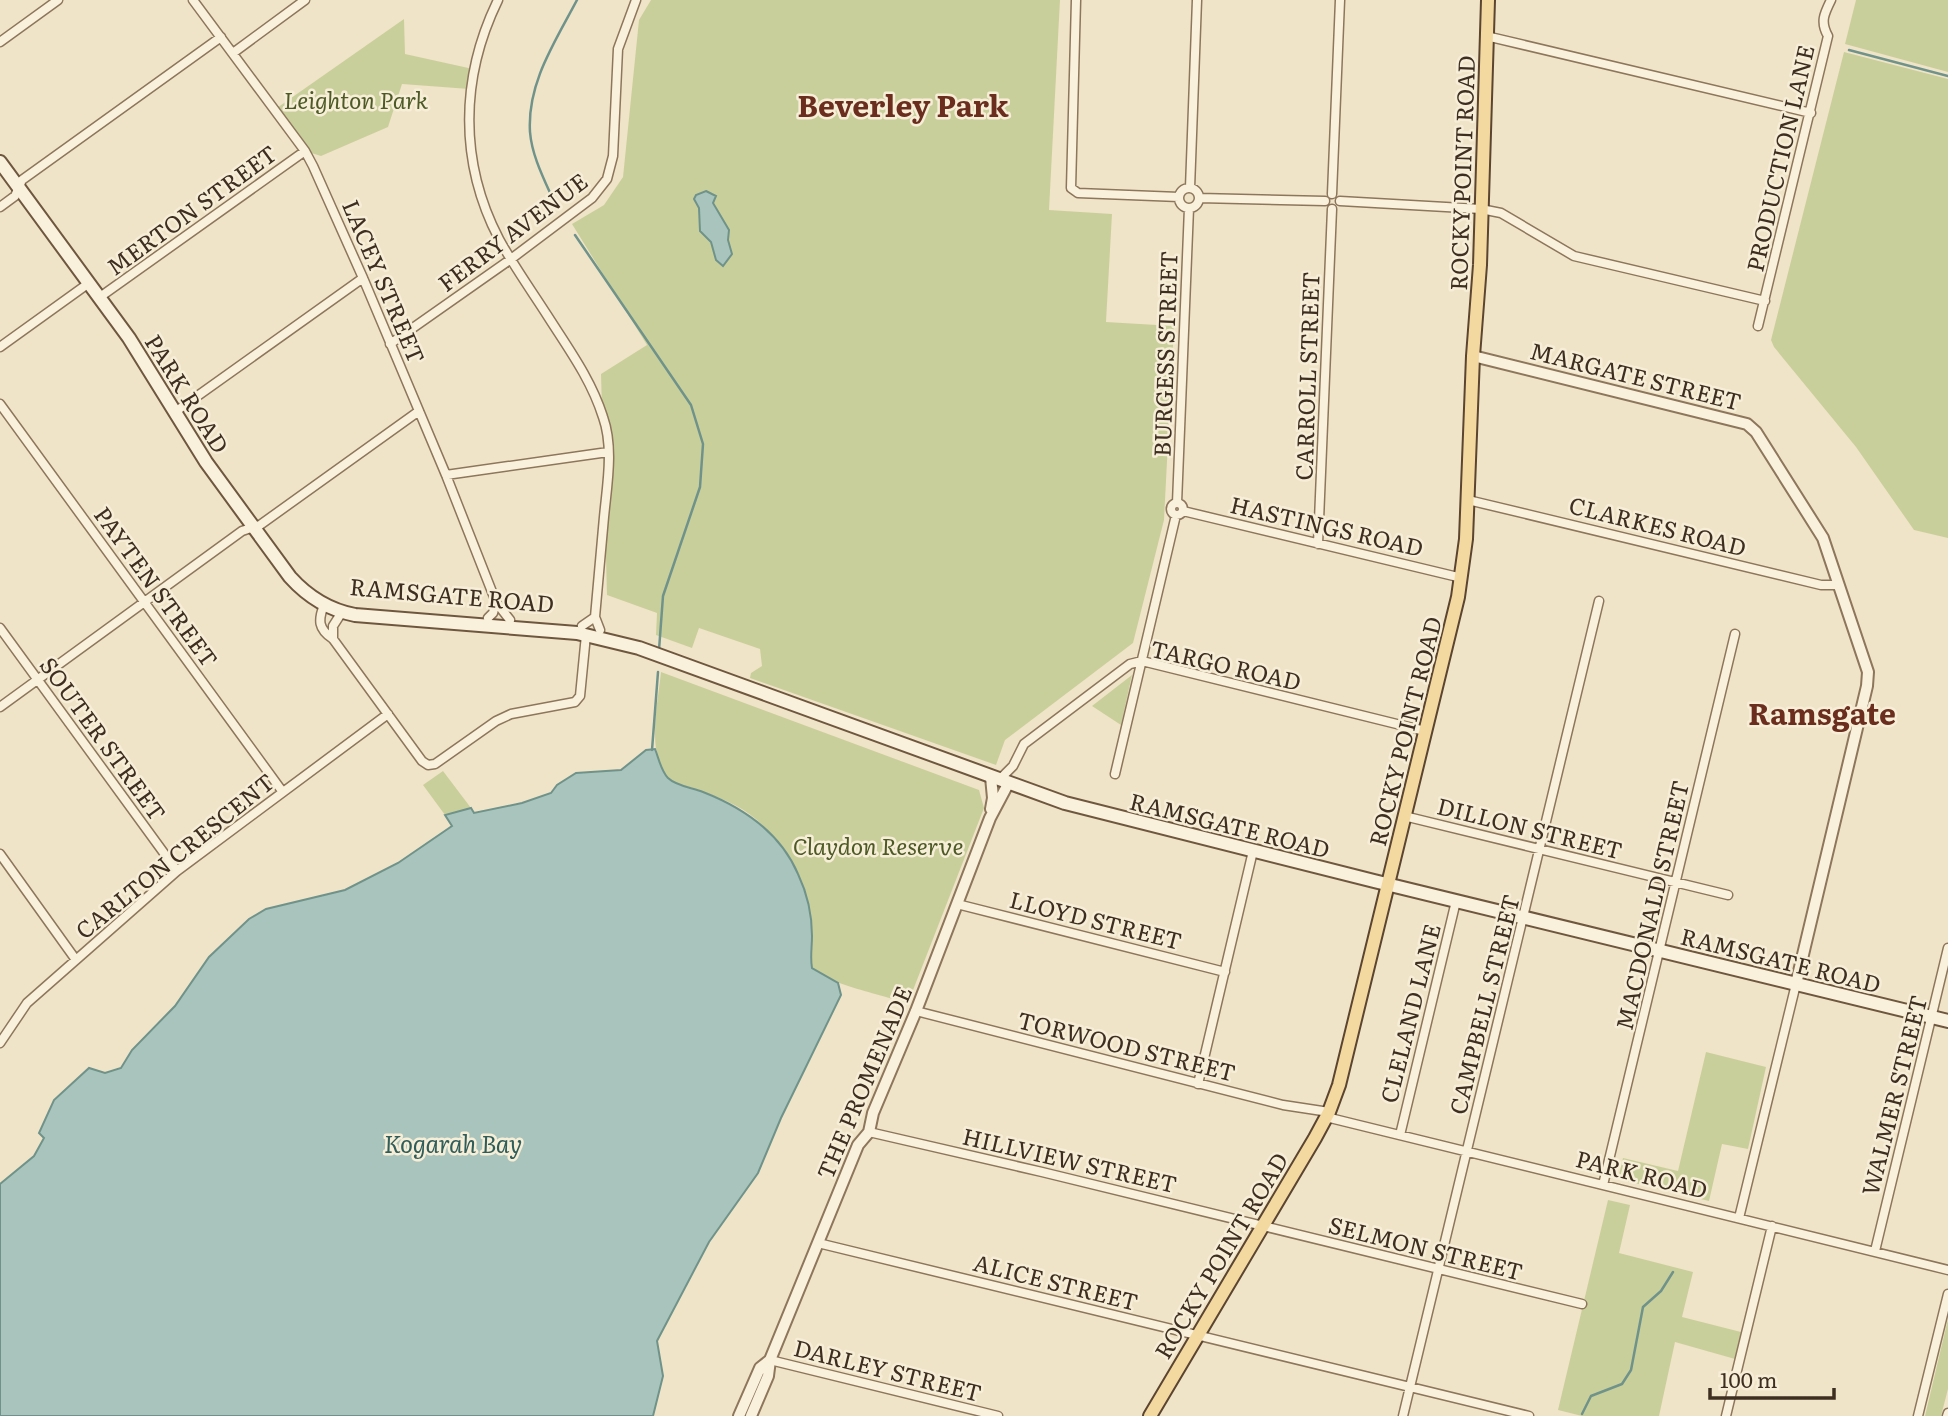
<svg xmlns="http://www.w3.org/2000/svg" width="1948" height="1416" font-family="Literata,serif">
<style>
.green{fill:#c9cf9b}
.water{fill:#a9c4bc;stroke:#6f938a;stroke-width:2}
.lines{fill:none;stroke-linecap:round;stroke-linejoin:round}
.stream{stroke:#6f938a;stroke-width:2.5}
.minor-casing{stroke:#8d765c;stroke-width:11}
.tertiary-casing{stroke:#8d765c;stroke-width:14}
.secondary-casing{stroke:#6f573f;stroke-width:16}
.primary-casing{stroke:#5b4430;stroke-width:16}
.minor{stroke:#faf1dc;stroke-width:8}
.tertiary{stroke:#faf1dc;stroke-width:10}
.secondary{stroke:#faf1dc;stroke-width:12}
.primary{stroke:#f3d9a0;stroke-width:12}
.labels{text-anchor:middle;dominant-baseline:central;stroke-width:5;stroke-linejoin:round;paint-order:stroke}
.park-label{font-size:23px;font-style:italic;fill:#4d5a26;stroke:#f7eed8}
.street-label{font-size:23px;fill:#3d2e20;stroke:#f7eed8}
.water-label{font-size:24px;font-style:italic;fill:#2f5d5a;stroke:#f7eed8}
.district-label{font-size:30px;font-weight:bold;fill:#6b2e1e;stroke:#f7eed8}
</style>
<rect width="100%" height="100%" fill="#f0e4c8"/>
<!-- green -->
<path class="green" d="M651 0H1060L1049 210 1112 214 1106 322 1174 326 1164 520 1133 643 1005 740 996 765 750 678 751 673 762 666 760 649 699 628 692 648 656 635 657 613 607 595 601 374 647 345 572 224 604 205 623 177 639 20Z
M1856 0H1948V72L1845 44Z
M404 19 405 54 473 69 469 89 402 84 388 127 321 156 305 151 274 110Z
M1844 52 1948 79V538L1914 530 1856 447 1774 347 1771 340Z
M661 672 979 790 984 808 908 1003C891 998 820 981 813 969 807 959 812 943 812 932 810 887 789 850 757 820 740 805 716 796 695 789 688 786 676 785 670 780 667 778 665 775 663 772 648 743 658 703 661 672Z
M1132 675 1121 725 1092 706Z
M443 771 471 808 445 815 423 785Z
M1706 1052 1766 1067 1748 1149 1722 1144 1709 1201 1618 1179 1623 1158 1678 1171Z
M1608 1200 1630 1205 1619 1253 1693 1272 1682 1317 1741 1332 1735 1359 1675 1342 1659 1416H1582L1558 1410Z
M1948 1319V1389L1941 1416H1925Z"/>
<!-- water -->
<path class="water" d="M706 191 716 196 713 203 729 230 728 240 732 254 723 266 716 260 711 242 700 231 699 208 694 199 696 195Z
M655 749C659 759 661 771 668 778 676 786 693 788 703 792 744 808 780 832 798 874 807 893 812 915 812 936 812 948 810 957 812 968L838 983 841 995 781 1118 758 1173 709 1242 657 1341 663 1376 653 1416H0V1184L34 1156 44 1138 39 1133 54 1100 89 1068 105 1073 121 1068 132 1050 175 1006 209 957 249 919 266 909 345 890 398 863 452 826 445 815 471 808 474 813 522 803 551 793 557 785 576 773 621 770 646 750Z"/>
<g class="lines">
<!-- stream -->
<path class="stream" d="M1849 50 1948 76
M555 204C545 181 532 157 530 132 527 83 555 42 577 0
M575 235 691 405 703 444 700 487 663 596 659 650
M652 750 658 672
M1582 1414 1591 1396 1622 1384 1631 1370 1643 1307 1661 1291 1673 1272"/>
<!-- minor casing -->
<g class="minor-casing">
<path id="minor" d="M193 0 305 151 313 166 363 278 446 475 496 602 510 620
M498 0C460 78 459 162 499 239 513 265 531 290 547 315 568 348 591 379 603 417 614 448 607 485 604 517 601 550 598 583 595 617L600 630
M1076 0 1071 188 1078 193 1179 197
M1486 36 1811 113
M0 42 58 0
M233 53 305 0
M1190 188 1197 0
M1179 198a10 10 0 1 1 20 0a10 10 0 1 1-20 0Z
M1332 194 1340 0
M1199 198 1325 201
M1340 201 1481 209 1501 213 1574 256 1765 301
M0 207 15 196 22 180 221 37
M100 297 305 151
M1758 326 1828 36C1820 22 1824 14 1831 0
M390 344 511 259 592 198 607 179 613 156 618 49 636 0
M0 347 89 283
M0 404 282 791
M175 412 363 278
M446 475 608 452
M1468 500 1821 585H1839
M1171 509a6 6 0 1 1 12 0a6 6 0 1 1-12 0Z
M1177 503 1189 208
M1183 511 1462 578
M1318 544 1332 209
M324 605C318 620 318 629 333 639L422 761 428 765 435 764 496 721 511 714 575 702 580 696 586 635
M488 618 493 613 496 602
M582 626 595 617
M0 628 177 871
M333 639V626L342 612
M0 707 242 531 260 525 419 411
M1115 774 1176 515
M999 780 1013 766 1024 744 1130 664 1142 661 1425 731
M1404 816 1728 895
M0 854 76 960
M957 904 1225 972
M916 1011 1283 1105 1329 1112
M0 1043 27 1003 177 871 388 714
M1198 1084 1253 851
M1326 1117 1948 1270
M869 1132 1042 1172 1582 1304
M1400 1135 1456 901
M1603 1185 1735 634
M1739 1218 1796 984
M818 1243 1529 1416
M1875 1251 1948 948
M770 1360 998 1416
M1403 1416 1599 601
M1726 1416 1772 1226
M1918 1416 1948 1294
M1947 1416 1948 1413"/>
</g>
<!-- tertiary casing -->
<g class="tertiary-casing">
<path id="tertiary" d="M1473 356 1747 424 1756 432 1823 538 1868 672 1867 686 1796 984
M991 777 993 798 991 809
M739 1416 760 1368 770 1360
M751 1416 768 1376 770 1360 858 1145 869 1132 873 1113 916 1011 990 818 1008 784"/>
</g>
<!-- secondary casing -->
<g class="secondary-casing">
<path id="secondary" d="M0 162 129 338 206 462 290 577C308 597 329 610 355 615L577 633 639 648 1065 803 1374 881 1948 1021"/>
</g>
<!-- primary casing -->
<g class="primary-casing">
<path id="primary" d="M1150 1416 1315 1138 1329 1112 1339 1085 1458 597 1466 539 1473 356 1480 265 1488 0"/>
</g>
<!-- minor -->
<use href="#minor" class="minor"/>
<!-- tertiary -->
<use href="#tertiary" class="tertiary"/>
<!-- secondary -->
<use href="#secondary" class="secondary"/>
<!-- primary -->
<use href="#primary" class="primary"/>
</g>
<g class="labels">
<!-- park labels -->
<g class="park-label">
<text x="356" y="99">Leighton Park</text>
<text x="878" y="845">Claydon Reserve</text>
</g>
<!-- street labels -->
<g class="street-label">
<text transform="translate(1779 158) rotate(-77)">PRODUCTION LANE</text>
<text transform="translate(1461 173) rotate(-88)">ROCKY POINT ROAD</text>
<text transform="translate(191 209) rotate(-36)">MERTON STREET</text>
<text transform="translate(512 231) rotate(-37)">FERRY AVENUE</text>
<text transform="translate(385 281) rotate(67)">LACEY STREET</text>
<text transform="translate(1164 354) rotate(-88)">BURGESS STREET</text>
<text transform="translate(1636 375) rotate(14)">MARGATE STREET</text>
<text transform="translate(1306 376) rotate(-88)">CARROLL STREET</text>
<text transform="translate(188 393) rotate(58)">PARK ROAD</text>
<text transform="translate(1327 525) rotate(13)">HASTINGS ROAD</text>
<text transform="translate(1658 525) rotate(14)">CLARKES ROAD</text>
<text transform="translate(157 586) rotate(54)">PAYTEN STREET</text>
<text transform="translate(452 594) rotate(5)">RAMSGATE ROAD</text>
<text transform="translate(1226 664) rotate(13)">TARGO ROAD</text>
<text transform="translate(1404 731) rotate(-76)">ROCKY POINT ROAD</text>
<text transform="translate(104 738) rotate(54)">SOUTER STREET</text>
<text transform="translate(1230 824) rotate(14)">RAMSGATE ROAD</text>
<text transform="translate(1530 827) rotate(14)">DILLON STREET</text>
<text transform="translate(174 855) rotate(-39)">CARLTON CRESCENT</text>
<text transform="translate(1651 905) rotate(-77)">MACDONALD STREET</text>
<text transform="translate(1096 919) rotate(14)">LLOYD STREET</text>
<text transform="translate(1781 959) rotate(14)">RAMSGATE ROAD</text>
<text transform="translate(1483 1004) rotate(-76)">CAMPBELL STREET</text>
<text transform="translate(1409 1013) rotate(-76)">CLELAND LANE</text>
<text transform="translate(1127 1045) rotate(14)">TORWOOD STREET</text>
<text transform="translate(863 1082) rotate(-67)">THE PROMENADE</text>
<text transform="translate(1893 1095) rotate(-76)">WALMER STREET</text>
<text transform="translate(1070 1159) rotate(13)">HILLVIEW STREET</text>
<text transform="translate(1642 1173) rotate(14)">PARK ROAD</text>
<text transform="translate(1426 1247) rotate(14)">SELMON STREET</text>
<text transform="translate(1220 1255) rotate(-59)">ROCKY POINT ROAD</text>
<text transform="translate(1056 1281) rotate(14)">ALICE STREET</text>
<text transform="translate(888 1369) rotate(14)">DARLEY STREET</text>
</g>
<!-- water labels -->
<g class="water-label">
<text x="453" y="1142">Kogarah Bay</text>
</g>
<!-- district labels -->
<g class="district-label">
<text x="903" y="104">Beverley Park</text>
<text x="1822" y="712">Ramsgate</text>
</g>
</g>
<!-- scale -->
<path d="M1710 1388v10h124v-10" fill="none" stroke="#3d2e20" stroke-width="3.5"/>
<text x="1720" y="1388" font-size="21" fill="#3d2e20" stroke="#f7eed8" stroke-width="5" paint-order="stroke">100 m</text>
</svg>
